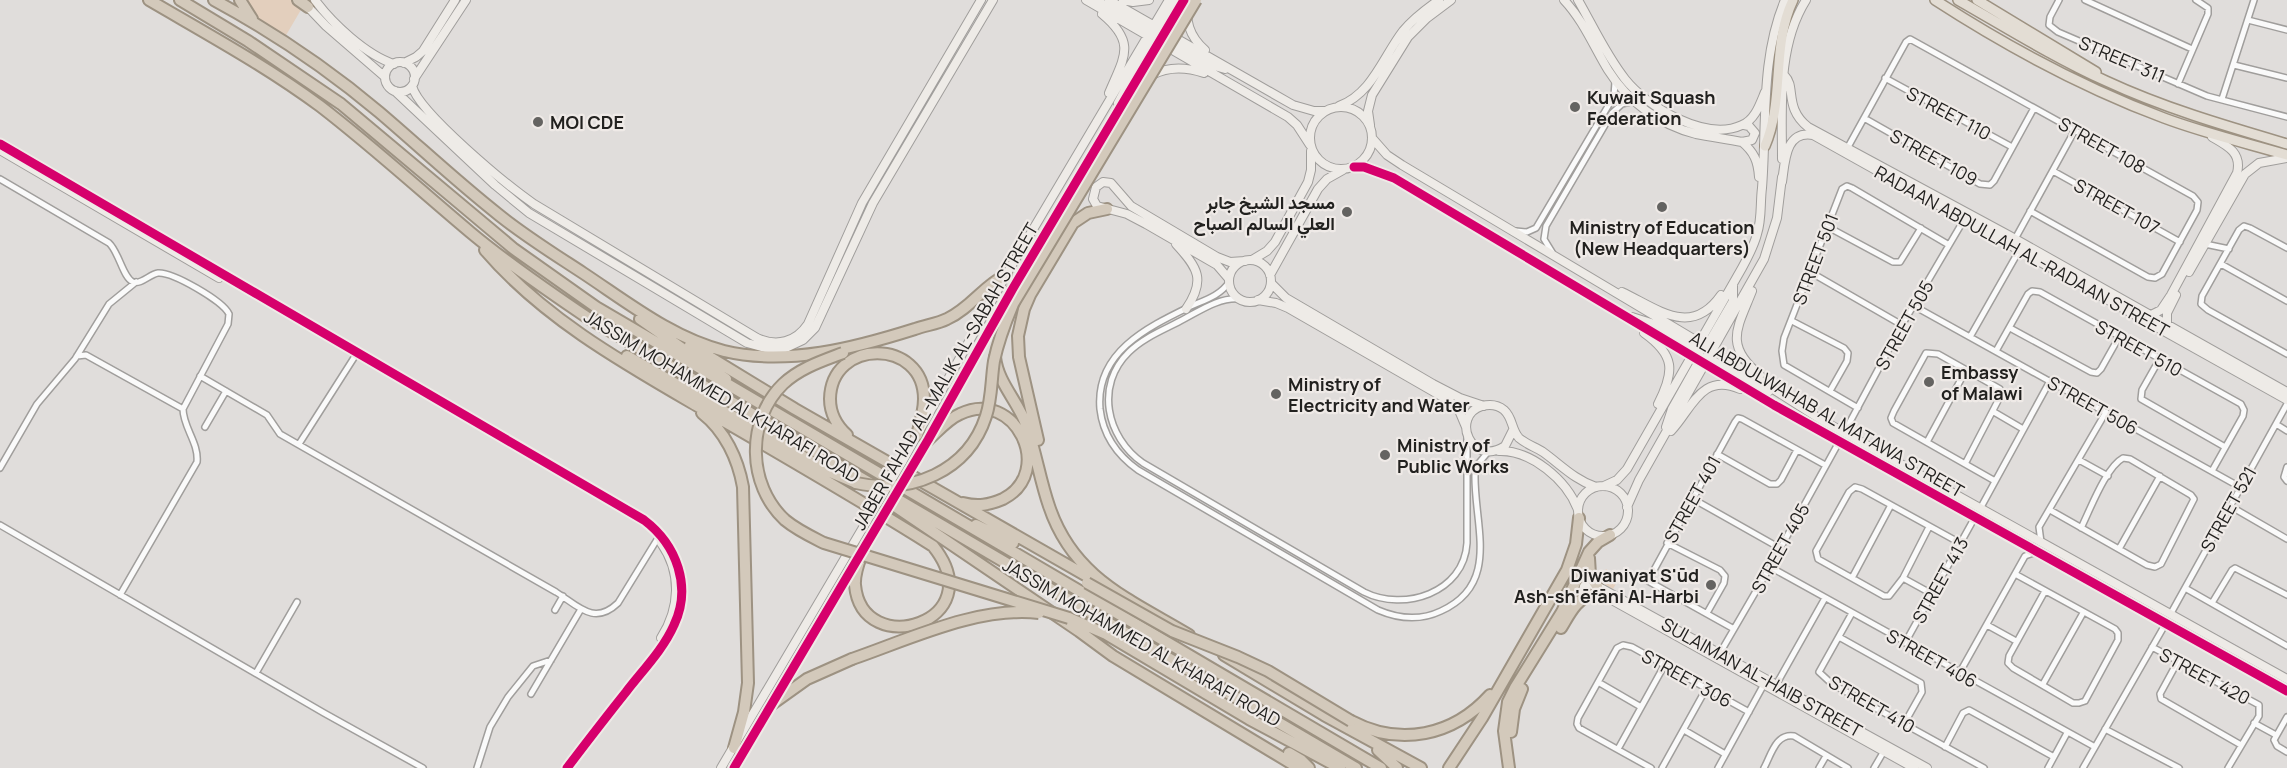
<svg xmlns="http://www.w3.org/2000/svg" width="2287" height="768" font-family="Manrope,Vazirmatn,sans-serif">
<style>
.green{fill:#e3cfbd}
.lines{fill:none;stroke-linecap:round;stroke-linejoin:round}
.street-casing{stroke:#a09e9c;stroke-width:8}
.secondary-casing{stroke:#a09e9c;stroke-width:10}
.primary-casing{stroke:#9d9282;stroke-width:12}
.highway-casing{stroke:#9d9282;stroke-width:14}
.street{stroke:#fafafa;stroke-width:5}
.secondary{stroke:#eeebe7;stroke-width:8}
.primary{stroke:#e3ddd4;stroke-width:9}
.highway{stroke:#d3c9bb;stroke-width:10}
.secondary-bridge-casing{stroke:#a09e9c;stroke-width:10;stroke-linecap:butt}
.highway-bridge-casing{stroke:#9d9282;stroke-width:14;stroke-linecap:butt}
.secondary-bridge{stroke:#eeebe7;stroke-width:8}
.highway-bridge{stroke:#d3c9bb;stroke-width:10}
.cycleway-casing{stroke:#efeae7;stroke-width:13}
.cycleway{stroke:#d6006c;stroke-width:9}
.poi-dot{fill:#646361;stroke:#efeae7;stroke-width:2}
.labels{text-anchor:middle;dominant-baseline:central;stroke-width:4.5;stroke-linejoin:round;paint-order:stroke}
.street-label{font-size:18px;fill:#22211f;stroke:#efeae7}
.poi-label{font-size:18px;font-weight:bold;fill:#22211f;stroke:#efeae7;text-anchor:start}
</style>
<rect width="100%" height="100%" fill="#e0dddb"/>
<!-- green -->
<path class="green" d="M243 0H295L302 8 285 37 252 16Z
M1606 569 1620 577 1613 589 1599 582Z"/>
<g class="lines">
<!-- street casing -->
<g class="street-casing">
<path id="street" d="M2059 0 2050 17 2049 25 2058 32 2207 96 2287 117
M2085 0 2192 49
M2248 20 2287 30
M2234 65 2287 78
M1885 78 2012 147
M2178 84 2208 14V8L2196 0
M2222 99 2254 0
M1864 118 1980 184 1990 185 1994 181 2034 108
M1848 147 1906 42 1910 39 2193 196 2198 202 2197 210 2162 274 2155 278 2148 277 2030 211
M2053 171 2180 242
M0 179 109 243C119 252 123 278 133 282 141 285 150 274 158 273 173 272 223 301 229 314L228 324 183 409C183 427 199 443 197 462L120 595
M1828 227 1893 262H1900L1921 228
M1516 231 1527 232 1536 228 1614 96 1615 82
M2015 239 2075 130
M2205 244 2229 249
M2287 248 2250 228 2244 226 2239 230 2202 296 2201 304 2208 310 2287 354
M1552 252 1544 239 1546 226 1612 113 1622 104 1634 101
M2221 264 2287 301
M1810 272 1902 325
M1229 282C1221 295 1205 300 1191 306 1148 327 1095 352 1100 409 1103 435 1117 455 1138 470L1378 610C1399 619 1420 621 1441 611 1501 584 1474 525 1475 475L1478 464 1488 452
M1240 299C1220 297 1201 310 1184 319 1166 329 1144 337 1129 352 1095 385 1106 437 1143 463L1364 592C1404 612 1464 593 1467 543V437
M1914 306 2240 487
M1792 321 1844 348 1848 353 1847 361 1830 391
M2010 328 2091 372 2097 373 2101 369 2119 337
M1970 337 2020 249
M1996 351 2028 294 2032 291 2040 292 2241 404 2244 410 2243 416 2212 471
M77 356 86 355 183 409
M2159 360 2142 390 2141 399 2225 447
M200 376 267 415 280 434 556 592C578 606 594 626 618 603L658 538
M1858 408 1784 365 1782 351 1784 338 1842 189 1847 186 1852 188 1949 245
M1994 412 2023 429
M2276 424 2287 431
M205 427 226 391
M1844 433 1902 325 1965 218
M1927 442 1966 370
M299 444 357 353
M1717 454 1770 484H1777L1781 480 1797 450
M2079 460 2108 476
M1965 464 2002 393 2000 389 1938 354 1926 353 1894 411 1891 418 1893 423 1995 481
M2287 467 2284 477 2287 481
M0 468 37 404 75 359 109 304 136 282
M1693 499 1780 548
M2230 506 2287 539
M1980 509 2050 381
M2050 510 2147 565 2155 567 2161 564 2194 499 2191 495 2130 459 2123 458C2106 467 2090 510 2081 528
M0 525 324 713 423 768
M1929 527 1903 578 1889 596H1884L1818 559 1816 551 1849 492 1855 487 1862 489 1960 543
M2041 542 2039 527 2106 412
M1667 543 1720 570 1725 576 1724 583 1707 613
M2119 549 2160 476
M1770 567 2095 747
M2015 574 2115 629 2118 633V640L2085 701 2079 703H2073L2013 668 2008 663 2009 656 2045 591
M1852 578 1891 505
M1903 578 1932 594
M2185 588 2287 646
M2212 603 2232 570 2235 568 2287 595
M555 610 563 596
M1852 613 1819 672 1832 684 1984 768
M2170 615 2287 404
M1987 625 2016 641
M1734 629 1648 581 1735 422 1738 418 1742 419 1825 465
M1839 637 1921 683 1922 692 1904 724
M1905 643 1975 517
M2152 647 2259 705V716L2228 768
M1720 653 1770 567 1839 442
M2178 661 2160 694 2161 699 2241 745
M1960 672 2025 556 2036 552
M256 673 297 602
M1598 682 1641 707
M2043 684 2083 613
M1776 685 1825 598
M531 694 581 609
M2287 717 2274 740 2277 746 2287 752
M2254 723 2276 735
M2105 729 2179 768
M1684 730 1725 754
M1945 747 1963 713 1969 710 2054 757
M1618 749 1664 666
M477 768 490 727 508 697 533 666 551 660
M1651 768 1579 728 1577 724 1578 718 1617 648 1623 645 1632 647 1749 712
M1662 768 1706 689
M1718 768 1763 686
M1764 768C1771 755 1776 733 1794 736L1848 768
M1819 768 1826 756
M1874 768 1884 751
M2048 768 2067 733
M2083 768 2166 623"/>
</g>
<!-- secondary casing -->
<g class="secondary-casing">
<path id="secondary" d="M315 0C332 23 366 55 394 64
M1086 0 1288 117 1297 125 1310 145
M1095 0 1155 31
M1109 0 1293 105 1314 111H1324
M1123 0 1133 2 1149 0
M1190 0C1183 19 1190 37 1205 50
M1564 0C1583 20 1594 47 1608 70 1628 102 1660 125 1696 134 1711 137 1727 139 1742 142L1752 140 1755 133 1749 126 1744 125
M1578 0C1593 26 1606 55 1625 79 1647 107 1706 142 1742 125 1755 120 1760 104 1765 92
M305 4 326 26 385 77
M1102 14C1137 43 1124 57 1109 93
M1159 30 1176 0
M1167 39 1211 65 1225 69
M385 77a15 15 0 1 1 30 0a15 15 0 1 1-30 0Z
M404 63 416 57 423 51 455 0
M1152 75C1169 66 1186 67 1204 73
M1785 76C1796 87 1784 108 1808 127L2010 236 2287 392
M414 79 466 0
M412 86C419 113 508 186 534 204L757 338C777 347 796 342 808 324L862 203 981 0
M395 91 495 185 529 213 747 343 769 349 786 348 803 340 815 328 873 203 993 0
M1118 103 1155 34
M1339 106C1372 94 1383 57 1403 31 1413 19 1426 9 1439 0
M1310 138a31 31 0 1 1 62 0a31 31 0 1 1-62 0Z
M1370 125 1368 111 1372 95 1408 37 1427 18 1451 0
M1372 138 1387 155 1402 165 1712 350 1820 419 2287 679
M1742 142C1754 152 1758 161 1759 177
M0 144 644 520C677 545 692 587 674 625 663 650 642 671 626 692 606 717 586 743 567 768
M0 150 219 278
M1782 159C1782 107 1777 46 1806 0
M1354 167H1364L1394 178 1774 405 2287 691
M1782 182C1785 162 1785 130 1813 135L2287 400
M1176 244C1198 268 1206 280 1186 309
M1252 260 1267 251 1275 242 1308 182 1311 170V151
M1229 281a21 21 0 1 1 42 0a21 21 0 1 1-42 0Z
M2189 272 2245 174 2259 163 2287 158
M1270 275 1318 189 1327 179 1343 170
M1229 279 1217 265 1146 224 1127 214 1097 206 1093 199 1096 187 1103 182 1111 183 1131 206 1217 257 1230 262 1245 261
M1271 283 1286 298 1433 384 1460 398 1484 406
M1752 291C1738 327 1723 345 1760 375
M1622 292C1658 309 1691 338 1721 295
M1010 294 1184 0
M1258 300 1276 303 1288 308 1448 400 1458 408 1466 427
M2151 315 2161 310 2171 295 2237 173C2242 153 2228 146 2212 137
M1632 317 1651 323 1698 350
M2167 324V313L2176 295
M1644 333C1675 355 1675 371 1658 404
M1705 349 1733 301V284
M1706 357 1769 391
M1666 427 1672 409 1699 361V342
M1513 430 1505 446C1471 468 1450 416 1482 406 1490 404 1498 405 1504 410 1513 418 1511 429 1519 438 1526 444 1535 447 1543 452 1561 465 1575 480 1596 487
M1671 431C1692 409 1701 372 1740 389
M1499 451C1531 450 1567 480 1578 510
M902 462 1006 275 1169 0
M912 468 1004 304
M1604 486 1617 480 1627 469 1742 268C1748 257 1754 246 1757 234 1762 219 1760 203 1762 188 1767 125 1760 59 1785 0
M1578 511a25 25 0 1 1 50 0a25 25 0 1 1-50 0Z
M1627 507 1639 480 1764 259 1777 218 1782 177
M862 552 878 526
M661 638C680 608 682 573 661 543
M721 768 868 519
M734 768 856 563
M1914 768 1610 599 1585 594 1583 591 1584 586 1588 584 1597 586 1927 768"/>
</g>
<!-- primary casing -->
<g class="primary-casing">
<path id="primary" d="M1935 0C2006 46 2084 88 2164 118 2204 133 2246 143 2287 155
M1958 0C2007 28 2055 58 2106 81 2164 108 2226 126 2287 144
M1977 0 2096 72
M1765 146C1785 99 1771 46 1793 0"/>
</g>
<!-- highway casing -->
<g class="highway-casing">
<path id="highway" d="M149 0C207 34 266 66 320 106 372 146 420 190 470 232 507 263 548 291 588 318L1356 768
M180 0 248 41 341 104 514 249 596 307 1381 768
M214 0C273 32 328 69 379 112 419 146 457 182 499 215 525 236 554 254 583 273 627 302 672 338 724 351 787 366 855 348 915 329 926 325 937 324 947 319 971 308 984 285 1006 275
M240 0 252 19
M298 0 308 7
M485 250C543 318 625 364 701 408 779 453 857 498 933 546 994 622 862 662 855 585 854 572 860 560 864 548
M1005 310 1012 290
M640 319 726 379
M690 345 795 409 1092 579
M627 356 830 472 856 483
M995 357C998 384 1019 402 1027 427 1036 453 1040 480 1049 506 1073 578 1129 599 1189 635
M702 413C725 431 738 459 743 487L748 683 744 712 734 748
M847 435C837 426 830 413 830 399 831 338 924 338 924 399 924 411 920 424 917 435
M928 440C938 431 948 419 960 414 1015 387 1056 472 1003 499 989 505 978 507 963 503
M1038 440 1019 357 1018 336 1024 309 1030 295 1073 223 1088 213 1107 209
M892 504 1079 631 1113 656 1299 768
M976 525 1013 543
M1589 558 1590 575 1597 586
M1069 618 1106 634 1249 719 1340 768
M1561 628C1569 615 1577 597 1593 595
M1224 655 1324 715 1421 768
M772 704 807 679 852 659
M1351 721C1400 747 1453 736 1490 695
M1511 732 1514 709 1522 689
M1378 750 1397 768
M1289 753 1301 760 1309 768
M1449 768 1482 718 1567 570 1576 544 1579 518
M1509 768 1504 731 1508 702 1515 688 1562 612 1589 552 1598 542 1610 535"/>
</g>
<!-- street -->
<use href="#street" class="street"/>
<!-- secondary -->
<use href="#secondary" class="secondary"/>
<!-- primary -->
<use href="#primary" class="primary"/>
<!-- highway -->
<use href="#highway" class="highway"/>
<!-- secondary-bridge casing -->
<g class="secondary-bridge-casing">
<path id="secondary-bridge" d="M868 519 902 462
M878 526 912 468"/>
</g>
<!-- highway-bridge casing -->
<g class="highway-bridge-casing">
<path id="highway-bridge" d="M843 353C822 361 800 368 783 384 746 420 747 485 785 520 797 530 810 536 824 543L1069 618
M856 483C910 495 968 472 986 416 992 398 991 380 994 361 998 342 1005 323 1013 304L1196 0
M1087 583 1172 631 1238 657 1268 671 1351 721
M852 659C910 639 978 606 1039 613"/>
</g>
<!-- secondary-bridge -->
<use href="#secondary-bridge" class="secondary-bridge"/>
<!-- highway-bridge -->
<use href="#highway-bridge" class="highway-bridge"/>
<!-- cycleway casing -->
<g class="cycleway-casing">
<path id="cycleway" d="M0 144 644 520C677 545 692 587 674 625 663 650 642 671 626 692 606 717 586 743 567 768
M1354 167H1364L1394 178 1774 405 2287 691
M734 768 928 440 1012 290 1184 0"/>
</g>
<!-- cycleway -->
<use href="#cycleway" class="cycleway"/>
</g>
<!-- markers -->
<g class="poi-dot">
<circle cx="1575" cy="107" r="6"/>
<circle cx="538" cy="122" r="6"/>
<circle cx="1662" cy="207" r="6"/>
<circle cx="1347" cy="212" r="6"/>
<circle cx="1929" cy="382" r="6"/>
<circle cx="1276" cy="394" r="6"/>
<circle cx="1385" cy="455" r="6"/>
<circle cx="1711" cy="585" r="6"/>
</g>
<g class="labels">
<!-- street labels -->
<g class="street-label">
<text transform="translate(2122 59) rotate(23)">STREET 311</text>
<text transform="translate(1949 113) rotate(28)">STREET 110</text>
<text transform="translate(2102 145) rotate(29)">STREET 108</text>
<text transform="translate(1934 157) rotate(29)">STREET 109</text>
<text transform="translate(2117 206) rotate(29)">STREET 107</text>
<text transform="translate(2022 251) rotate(29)">RADAAN ABDULLAH AL-RADAAN STREET</text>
<text transform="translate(1815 259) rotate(-69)">STREET 501</text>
<text transform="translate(1904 325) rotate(-61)">STREET 505</text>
<text transform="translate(2139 348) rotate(29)">STREET 510</text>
<text transform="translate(945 376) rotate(-60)">JABER FAHAD AL-MALIK AL-SABAH STREET</text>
<text transform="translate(722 396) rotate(31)">JASSIM MOHAMMED AL KHARAFI ROAD</text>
<text transform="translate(2093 405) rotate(29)">STREET 506</text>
<text transform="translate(1827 414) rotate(30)">ALI ABDULWAHAB AL MATAWA STREET</text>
<text transform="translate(1692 499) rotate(-61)">STREET 401</text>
<text transform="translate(2228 509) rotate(-61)">STREET 521</text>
<text transform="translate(1780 548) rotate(-61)">STREET 405</text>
<text transform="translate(1940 580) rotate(-61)">STREET 413</text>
<text transform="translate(1142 642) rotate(30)">JASSIM MOHAMMED AL KHARAFI ROAD</text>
<text transform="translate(1932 658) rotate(29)">STREET 406</text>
<text transform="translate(2205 676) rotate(28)">STREET 420</text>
<text transform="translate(1762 677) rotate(29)">SULAIMAN AL-HAIB STREET</text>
<text transform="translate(1687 678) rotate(29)">STREET 306</text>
<text transform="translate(1872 704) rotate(30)">STREET 410</text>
</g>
<!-- poi labels -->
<g class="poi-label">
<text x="1587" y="97">Kuwait Squash<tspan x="1587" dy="21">Federation</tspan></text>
<text x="550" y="122">MOI CDE</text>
<text x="1335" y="202" text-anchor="end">مسجد الشيخ جابر<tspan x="1335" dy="21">العلي السالم الصباح</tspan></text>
<text x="1662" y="227" text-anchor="middle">Ministry of Education<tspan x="1662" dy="21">(New Headquarters)</tspan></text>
<text x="1941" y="372">Embassy<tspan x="1941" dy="21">of Malawi</tspan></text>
<text x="1288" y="384">Ministry of<tspan x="1288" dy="21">Electricity and Water</tspan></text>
<text x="1397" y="445">Ministry of<tspan x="1397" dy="21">Public Works</tspan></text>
<text x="1699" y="575" text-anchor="end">Diwaniyat S'ūd<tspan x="1699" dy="21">Ash-sh'ēfāni Al-Harbi</tspan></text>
</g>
</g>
</svg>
